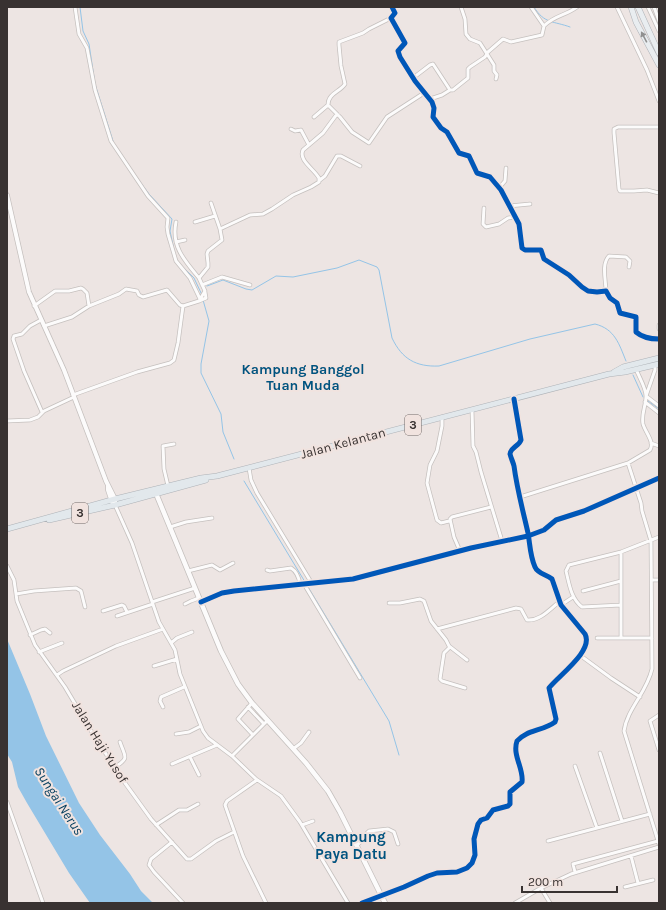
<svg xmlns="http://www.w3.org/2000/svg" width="666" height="910" font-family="Karla,sans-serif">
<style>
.water{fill:#94c4e7}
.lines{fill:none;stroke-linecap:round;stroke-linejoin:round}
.stream{stroke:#94c4e7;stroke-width:1}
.minor-casing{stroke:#c5c0be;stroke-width:4.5}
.tertiary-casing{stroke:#c5c0be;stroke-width:5.5}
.secondary-casing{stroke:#c5c0be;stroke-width:6}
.primary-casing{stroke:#aeb2b7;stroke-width:6}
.trunk-casing{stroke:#aeb2b7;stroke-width:6}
.minor{stroke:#fcfbfb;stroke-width:3}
.tertiary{stroke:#fcfbfb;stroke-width:4}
.secondary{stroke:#fcfbfb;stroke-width:4.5}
.primary{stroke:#e9edf0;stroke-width:5}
.trunk{stroke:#e2e8ec;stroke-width:5}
.cycleway-casing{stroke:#f1e3df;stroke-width:8}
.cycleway{stroke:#0057b8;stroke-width:5}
.oneway{fill:#909090}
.labels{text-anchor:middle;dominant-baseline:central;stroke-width:4;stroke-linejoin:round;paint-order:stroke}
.shield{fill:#f1e3df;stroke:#706765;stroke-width:1}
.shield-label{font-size:12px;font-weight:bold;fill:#383231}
.street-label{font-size:13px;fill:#383231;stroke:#f1e3df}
.neighbourhood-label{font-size:14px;font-weight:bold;fill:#00537f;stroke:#f1e3df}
.water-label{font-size:14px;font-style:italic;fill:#003c5d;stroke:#f1e3df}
.quarter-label{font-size:15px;font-weight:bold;fill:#00537f;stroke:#f1e3df}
</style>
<rect width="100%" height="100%" fill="#ede5e3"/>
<!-- water -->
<path class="water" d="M7 639 30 694 46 736 79 803 100 835 130 874 141 891 153 903H90L69 873 27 803 18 787 12 762 7 754Z"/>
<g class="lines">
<!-- stream -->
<path class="stream" d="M80 7 83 31 89 44 95 84 113 141
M534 7C544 24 554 21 570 27
M119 151 125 160
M138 179 149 194 172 219 170 231 174 250
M180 264 194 278 202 295
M207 286 223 280 246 289 252 290 276 276 293 277 337 268 359 260 377 267 379 270 392 338C402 359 416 367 439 366L530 339 595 324C615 329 619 344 626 361
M203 300 209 321 201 364V373L221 414 223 432 234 459
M633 375 643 397
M648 401 659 409
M244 481 389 721 399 755"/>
<!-- minor casing -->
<g class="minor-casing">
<path id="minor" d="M75 7 79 34 87 48 95 90 111 141 148 196 168 218 167 227 168 234 176 261 190 278 200 299
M392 7 395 13 391 18 405 43 398 51 400 57 415 81 432 102 434 108 433 117 441 128 447 132 459 153 469 156 477 173 490 177 501 190 519 224 522 248 525 250H541L544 259 569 275 582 287 588 291 597 292 606 291 610 298 617 303 620 313 636 317V332C643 338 650 339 659 339
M461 7 465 19 466 34 470 39 480 43 494 65V71L497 75 496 79
M617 7 647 70 659 101
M648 7 659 31
M654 7 659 21
M391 18 369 29 363 33 339 42V45L341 66 345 84C340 92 328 93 328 105L340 117 352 132 369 143 387 117 424 93
M544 26C555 15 565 16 577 7
M413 78 430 65 433 64 450 90H453L468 78V69L470 67 485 57 488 52 503 39 511 42 542 35 544 26 531 7
M430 99 442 95 450 90
M314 117 328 105
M659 127H618L614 129V133L619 189 620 191H634L647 190 659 193
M291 129 295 131 301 130 309 145
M320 180 325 176 337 156H341L360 166
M499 188 505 181 506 168
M211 203 220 229
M509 206 530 204
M484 208 483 224 486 227 499 224 508 218 515 217
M176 222C171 246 184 260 199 278
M195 222 215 216
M176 242 185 240
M202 285 222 277 250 285
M606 291C606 281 601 264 609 256L626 257 630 261 629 267
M199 301 206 298 205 292
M34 306 55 291H69L81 288 83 289 87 293 89 306
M41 320 30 326 22 334 14 336 13 339 24 371 42 412
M659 325V329
M44 326 72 317 89 306 119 294 126 289 137 291 139 295 143 297 167 290 180 305 183 306
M655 365V370L646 396 659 406
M73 395 137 372 170 363 174 360 178 343 183 306 199 301 205 291 199 278 208 267V263L207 254 208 251 222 240 220 229 250 215 263 214 272 209 293 195 311 187 319 182V178C314 169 298 160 303 150L323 133 337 114
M645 402 659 413
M472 410 473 446 476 452 481 472 502 541
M442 417V426L437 451 430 465 427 483 437 520 441 523 449 521
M7 421 30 420 38 417 44 411 74 397
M651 443 659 446
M628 463 641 503 642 511 651 541 652 669C647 692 627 709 624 731L659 844
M249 468 251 480 257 493 311 582
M168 486 164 469 163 446 174 444
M520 497 628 463 650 450C655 442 645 432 643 424 641 414 646 406 646 396 646 388 639 377 636 369
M115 505 132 543 159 622 175 650 180 674 203 731 208 738 232 756
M170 527 186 522 212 518
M460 551 454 537 450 519 452 517 491 507
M621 552V638
M7 566 14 580 17 601 35 645 65 687 93 734 125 783 151 819 187 859H191L216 841 234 832
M267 570 270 571 291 568C296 571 299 578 300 584
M188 571 212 565 220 570 233 563
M652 580H659
M304 584 360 678
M583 591 621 581
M16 594 34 591 76 588 81 591 85 607
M152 602 195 588
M201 602 222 593 234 591 353 579 471 548 528 536 544 530 556 520 584 511 659 478
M389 603H400L420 599 424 601 431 621 446 640 449 646 467 660
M185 604 191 601 199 598
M561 605 573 597
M621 605 582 607C571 599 569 583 566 571L569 565 621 552 659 537
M103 611 122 605 124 606 127 612
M117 616 153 604
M437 629 516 608 521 609 527 620C540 621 549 610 559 602
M30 635 41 630 45 629 50 633
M597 638H652
M171 643 177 638 192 632
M450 647 444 653 440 679 442 681 465 688
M39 652 62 643
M581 656 611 678 640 697
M154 666 177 659
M57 675 63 671 116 646 163 629
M252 703 238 719 253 735
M163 707 160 701 161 697 184 687
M248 707 264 724
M659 715 650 721 659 750
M268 720 232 756 256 779 281 796 300 822 348 903
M176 734 189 732 201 726
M293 749 301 743 309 732
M600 753 622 821
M190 757 199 775
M172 764 217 745
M575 766 597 828
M115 767C130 758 125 757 120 742
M257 780 227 801 225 805 243 856 266 903
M7 802 43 903
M156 825 179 810H187L198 804
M302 825 313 821
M548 841 650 814
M172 842 151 859 149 865 154 872 183 903
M357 845 365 838 366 834 369 831 388 829 394 832 398 844
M631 856 638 883
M575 872 573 864 658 841
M625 887 653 880
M541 888 550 903
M362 903 404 887 428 876 437 873 457 872 467 868 472 863 475 855 474 839 478 824 481 820 487 818 493 810 508 806 510 804V792L522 782C524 769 512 755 517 741 526 730 543 731 555 722L556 719 549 688C558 676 594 651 585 634L561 605 552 579C546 574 538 574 535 567 530 556 530 544 528 533 523 511 517 489 514 466 513 462 511 458 510 454 510 448 519 446 521 440L514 399
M515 903 541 888 571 874 659 847"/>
</g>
<!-- tertiary casing -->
<g class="tertiary-casing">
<path id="tertiary" d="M7 195 29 292 64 370 106 481 115 499V505
M108 486V490L112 502"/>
</g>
<!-- secondary casing -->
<g class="secondary-casing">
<path id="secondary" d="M155 491 221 651 238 684 252 703 306 763 328 791 340 812 385 903"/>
</g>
<!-- primary casing -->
<g class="primary-casing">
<path id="primary" d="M631 7 636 22 659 65
M638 7 659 53"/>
</g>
<!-- trunk casing -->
<g class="trunk-casing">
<path id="trunk" d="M614 372 623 367 659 358
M49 520 115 505 206 480
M7 529 115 499 201 478 217 476 609 374 625 372 659 364"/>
</g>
<!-- minor -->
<use href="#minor" class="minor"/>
<!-- tertiary -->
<use href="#tertiary" class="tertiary"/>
<!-- secondary -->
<use href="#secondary" class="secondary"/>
<!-- primary -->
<use href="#primary" class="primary"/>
<!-- trunk -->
<use href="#trunk" class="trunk"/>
<!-- cycleway casing -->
<g class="cycleway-casing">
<path id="cycleway" d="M392 7 395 13 391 18 405 43 398 51 400 57 415 81 432 102 434 108 433 117 441 128 447 132 459 153 469 156 477 173 490 177 501 190 519 224 522 248 525 250H541L544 259 569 275 582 287 588 291 597 292 606 291 610 298 617 303 620 313 636 317V332C643 338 650 339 659 339
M201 602 222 593 234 591 353 579 471 548 528 536 544 530 556 520 584 511 659 478
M362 903 404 887 428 876 437 873 457 872 467 868 472 863 475 855 474 839 478 824 481 820 487 818 493 810 508 806 510 804V792L522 782C524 769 512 755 517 741 526 730 543 731 555 722L556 719 549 688C558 676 594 651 585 634L561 605 552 579C546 574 538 574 535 567 530 556 530 544 528 533 523 511 517 489 514 466 513 462 511 458 510 454 510 448 519 446 521 440L514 399"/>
</g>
<!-- cycleway -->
<use href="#cycleway" class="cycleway"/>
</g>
<!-- one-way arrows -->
<defs><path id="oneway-solid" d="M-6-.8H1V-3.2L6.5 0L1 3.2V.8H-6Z"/></defs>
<use class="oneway" href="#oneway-solid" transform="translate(644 37) rotate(-118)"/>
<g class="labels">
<!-- shield labels -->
<g class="shield">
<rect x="405" y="415" width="16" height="20" rx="3"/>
<rect x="72" y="503" width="16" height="20" rx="3"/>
</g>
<g class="shield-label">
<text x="413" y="425">3</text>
<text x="80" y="513">3</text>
</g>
<!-- street labels -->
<g class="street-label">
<text transform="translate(343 443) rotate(-15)">Jalan Kelantan</text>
<text transform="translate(100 742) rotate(58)">Jalan Haji Yusof</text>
</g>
<!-- neighbourhood labels -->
<g class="neighbourhood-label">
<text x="303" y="369">Kampung Banggol<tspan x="303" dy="16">Tuan Muda</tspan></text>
</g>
<!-- water labels -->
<g class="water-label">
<text transform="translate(59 801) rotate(57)">Sungai Nerus</text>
</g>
<!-- quarter labels -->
<g class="quarter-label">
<text x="351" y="837">Kampung<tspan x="351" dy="17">Paya Datu</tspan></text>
</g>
</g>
<!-- border -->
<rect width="666" height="910" fill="none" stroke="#383231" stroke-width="16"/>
<!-- scale -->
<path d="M522 886v6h95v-6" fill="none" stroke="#383231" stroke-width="2"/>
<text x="528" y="886" font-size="12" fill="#383231" stroke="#f1e3df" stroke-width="3" paint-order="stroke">200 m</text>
</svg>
